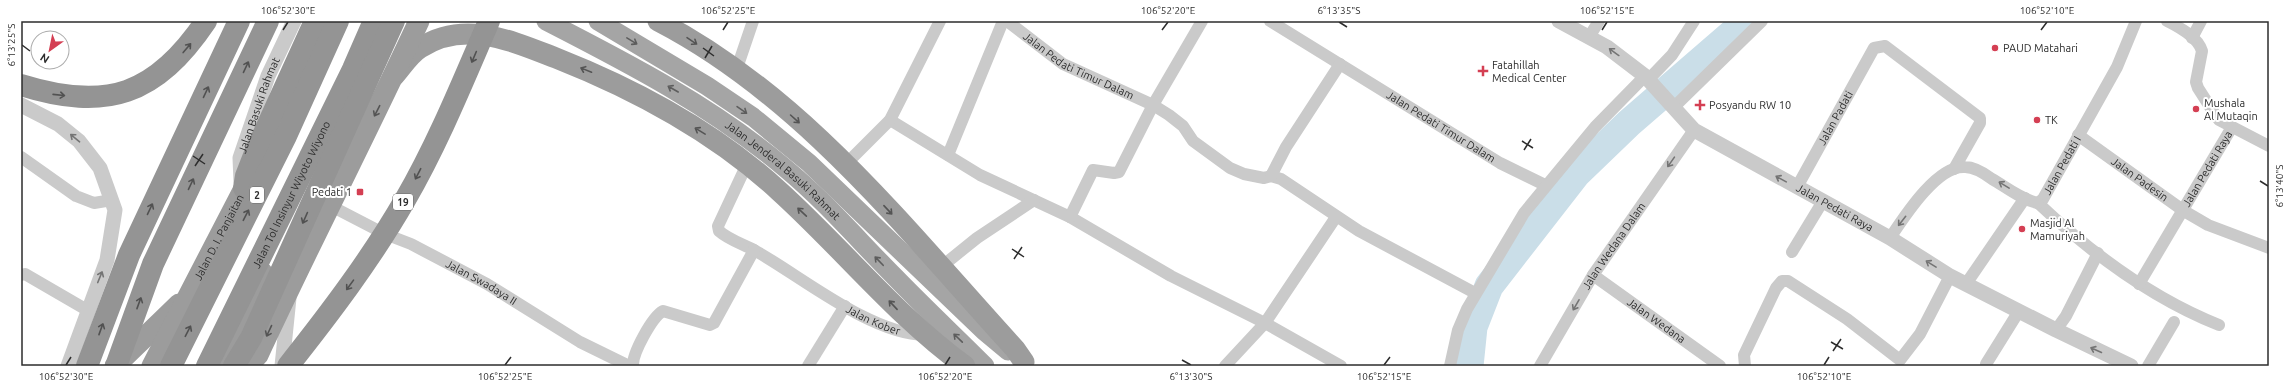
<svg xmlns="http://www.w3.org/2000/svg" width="2290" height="387" font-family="Ubuntu,sans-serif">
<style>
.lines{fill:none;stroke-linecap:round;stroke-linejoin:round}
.river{stroke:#cadee8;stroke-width:29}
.minor{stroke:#cacaca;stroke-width:12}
.tertiary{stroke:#cacaca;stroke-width:15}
.primary{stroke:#a5a5a5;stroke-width:19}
.trunk{stroke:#9c9c9c;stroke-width:21}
.motorway{stroke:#949494;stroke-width:22}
.motorway-bridge{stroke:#949494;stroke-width:22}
.oneway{stroke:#5d5d5d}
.oneway2{stroke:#545454}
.oneway3{stroke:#515151}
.oneway4{stroke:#747474}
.ticks{fill:none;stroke:#2d2d2d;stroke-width:1.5}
.poi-dot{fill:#d43f53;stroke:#fff;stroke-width:1.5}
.labels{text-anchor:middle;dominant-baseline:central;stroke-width:4;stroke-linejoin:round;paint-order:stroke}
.shield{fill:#fff;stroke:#6c6c6c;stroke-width:1}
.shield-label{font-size:10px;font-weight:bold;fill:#2d2d2d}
.poi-label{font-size:11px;fill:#2d2d2d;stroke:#fff;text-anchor:start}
.street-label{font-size:11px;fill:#2d2d2d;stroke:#fff}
.neatline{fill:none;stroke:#2d2d2d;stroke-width:1.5}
.ticks-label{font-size:10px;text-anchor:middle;fill:#2d2d2d}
</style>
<rect width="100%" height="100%" fill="#fff"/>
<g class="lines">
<!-- river -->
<path class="river" d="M1469 366 1473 327 1489 286 1576 174 1629 123 1747 21"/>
<!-- minor -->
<g class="minor">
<path id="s1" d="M1007 21 1063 64 1153 105 1169 115 1183 126 1193 141 1230 168 1244 174 1264 178 1271 176 1281 179 1359 231 1475 293"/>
<path id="s2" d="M1270 21 1500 163 1545 185"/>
<path d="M2167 21C2179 27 2198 37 2202 51L2196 82 2198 88 2214 113 2219 120 2269 146"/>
<path d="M1589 37 1599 21"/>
<path d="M2192 38 2201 21"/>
<path d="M736 71 753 21"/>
<path d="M1649 79 1672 55 1694 21"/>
<path d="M1674 107 1762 21"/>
<path d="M890 120 980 175 1070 217 1171 276 1265 323 1341 366"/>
<path id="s3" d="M2078 135 2184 211 2208 225 2269 248"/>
<path d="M948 155 1003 21"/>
<path d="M21 157 76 196 94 203 112 200"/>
<path id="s4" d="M747 164 718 226 719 231C729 240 743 244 754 250 801 276 870 334 925 335"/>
<path d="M846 164 890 120 940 21"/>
<path d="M1271 176 1286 147 1340 64"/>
<path id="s5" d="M1797 187 1874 48 1885 46 1980 118V123L1954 169"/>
<path d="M2038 203C2091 253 2151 298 2219 325"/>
<path id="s6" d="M2038 203 2043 199 2117 67 2136 21"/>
<path id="s7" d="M329 205 385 234 411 244 487 284 580 342 629 366"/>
<path d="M1070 217 1093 170 1114 173 1119 172 1153 105 1202 21"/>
<path d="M1890 238C1904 217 1937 165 1965 167 1975 167 1984 173 1992 179 2006 187 2022 200 2038 203"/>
<path d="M1792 252 1823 201"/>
<path d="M941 267 977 238 1034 200"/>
<path d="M21 275 25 274 87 310"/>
<path id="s8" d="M1593 275 1720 366"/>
<path d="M1966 284 2025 198"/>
<path id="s9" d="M2139 284 2232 127"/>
<path d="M2056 330 2066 316 2098 253"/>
<path d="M1986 364 2019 311"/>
<path d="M633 366C632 354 652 317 663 311L710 325 714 323 754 250"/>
<path d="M808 366 845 306"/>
<path d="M1225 366 1265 323 1336 217"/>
<path d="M1450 366 1458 330 1467 309 1524 213 1595 127 1645 76"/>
<path id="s10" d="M1540 366 1593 275 1694 130"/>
<path d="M1745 366 1744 355 1776 288 1782 281H1788L1847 319 1900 360 1920 334 1950 276"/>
<path d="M2148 366 2174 322"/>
</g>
<!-- tertiary -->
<g class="tertiary">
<path id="s11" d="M1559 21 1607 47 1645 76 1694 130 1890 238 1950 276 2056 330 2131 366"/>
<path d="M21 105 58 124 79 141 100 168 115 210 107 260 68 366"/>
<path id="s12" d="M241 182 240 158 268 76 294 21"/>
<path d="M282 366 289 298"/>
</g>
<!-- primary -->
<g class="primary">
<path id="s13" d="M546 21C630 64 713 107 785 168 825 201 858 240 895 277 924 307 955 336 985 366"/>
<path d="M598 21 707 86 753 117 809 163 984 331 1008 351"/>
</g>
<!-- trunk -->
<g class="trunk">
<path d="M658 21C803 96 907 231 1015 349L1024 362"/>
<path d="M394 76C402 67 410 54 420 48 464 19 512 41 556 58 637 90 715 132 779 191 842 248 896 316 965 366"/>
<path d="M228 365 263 273"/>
<path d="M115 366 179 304"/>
<path id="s14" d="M152 366 252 173"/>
<path d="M248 366 258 355C310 243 367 133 419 21"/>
</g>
<!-- motorway -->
<g class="motorway">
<path d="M21 85C107 112 156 95 206 21"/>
<path d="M244 188 246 176 255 153 315 21"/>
<path d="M87 366 129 255 239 21"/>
<path d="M171 366 286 136 338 21"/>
<path id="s15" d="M207 366 353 69 374 21"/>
<path d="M234 366 251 338 394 21"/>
</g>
<!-- motorway-bridge -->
<path class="motorway-bridge" d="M116 366 153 264 268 21
M288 366C330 313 371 259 405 200 438 143 463 81 489 21"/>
</g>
<!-- one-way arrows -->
<defs><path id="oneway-shaft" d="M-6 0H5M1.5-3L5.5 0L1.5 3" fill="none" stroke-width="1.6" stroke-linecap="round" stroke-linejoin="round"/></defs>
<g class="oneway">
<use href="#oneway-shaft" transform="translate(632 41) rotate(31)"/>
<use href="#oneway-shaft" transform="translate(673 89) rotate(-150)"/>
<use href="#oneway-shaft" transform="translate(742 110) rotate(35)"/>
<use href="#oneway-shaft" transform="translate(879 261) rotate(-134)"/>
<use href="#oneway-shaft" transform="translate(958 338) rotate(-136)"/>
</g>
<g class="oneway2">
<use href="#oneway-shaft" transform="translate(692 41) rotate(34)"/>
<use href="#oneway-shaft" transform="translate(586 70) rotate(-158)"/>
<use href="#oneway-shaft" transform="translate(377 111) rotate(117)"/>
<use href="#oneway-shaft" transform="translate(795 119) rotate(42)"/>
<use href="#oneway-shaft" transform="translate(700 131) rotate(-149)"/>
<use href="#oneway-shaft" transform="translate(888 210) rotate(47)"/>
<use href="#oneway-shaft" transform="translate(802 212) rotate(-137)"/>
<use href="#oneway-shaft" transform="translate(893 305) rotate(-133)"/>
<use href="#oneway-shaft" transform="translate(269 331) rotate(115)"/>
</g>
<g class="oneway3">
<use href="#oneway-shaft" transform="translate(187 48) rotate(-50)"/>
<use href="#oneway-shaft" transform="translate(474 57) rotate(113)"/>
<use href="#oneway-shaft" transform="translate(246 67) rotate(-65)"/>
<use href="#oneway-shaft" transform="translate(206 92) rotate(-65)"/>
<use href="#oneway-shaft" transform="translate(59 95) rotate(6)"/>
<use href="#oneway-shaft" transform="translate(418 174) rotate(117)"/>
<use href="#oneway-shaft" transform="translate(191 184) rotate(-65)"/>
<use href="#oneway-shaft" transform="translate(150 209) rotate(-65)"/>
<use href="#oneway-shaft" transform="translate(246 215) rotate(-63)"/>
<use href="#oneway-shaft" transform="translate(305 218) rotate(114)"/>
<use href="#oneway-shaft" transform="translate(350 285) rotate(126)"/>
<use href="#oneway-shaft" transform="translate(139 303) rotate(-70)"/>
<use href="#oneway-shaft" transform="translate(101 329) rotate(-70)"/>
<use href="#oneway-shaft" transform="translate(188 331) rotate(-63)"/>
</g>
<g class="oneway4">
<use href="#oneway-shaft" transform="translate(1614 52) rotate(-144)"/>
<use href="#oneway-shaft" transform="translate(75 138) rotate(-140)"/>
<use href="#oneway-shaft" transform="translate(1671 162) rotate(125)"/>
<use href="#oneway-shaft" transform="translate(1781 179) rotate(-151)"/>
<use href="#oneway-shaft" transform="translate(2004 185) rotate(-149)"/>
<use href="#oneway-shaft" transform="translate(1902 221) rotate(128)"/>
<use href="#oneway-shaft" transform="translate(1931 264) rotate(-148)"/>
<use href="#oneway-shaft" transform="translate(100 277) rotate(-68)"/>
<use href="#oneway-shaft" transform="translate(1576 305) rotate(120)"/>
<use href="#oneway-shaft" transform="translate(2096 350) rotate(-156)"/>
</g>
<!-- ticks -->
<path class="ticks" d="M1339 22 1347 27M283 30 288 22M723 30 728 22M1162 30 1168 22M1602 30 1607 22M2041 30 2047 22M22 45 30 51M703 48 714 56M705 58 712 46M1522 141 1533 148M1524 150 1531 139M193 156 205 164M195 166 203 154M2260 181 2268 186M1012 249 1024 257M1014 259 1022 247M1831 342 1843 349M1833 351 1841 339M1182 360 1191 365M66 365 71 357M505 365 511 357M945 365 950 357M1384 365 1390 357M1824 365 1829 357"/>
<!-- markers -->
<g class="poi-dot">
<circle cx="1995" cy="48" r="4"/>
<path d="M1481 65h4v4h4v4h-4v4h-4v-4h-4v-4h4z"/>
<path d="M1698 99h4v4h4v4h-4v4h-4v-4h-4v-4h4z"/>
<circle cx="2196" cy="109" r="4"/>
<circle cx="2037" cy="120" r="4"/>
<rect x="356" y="188" width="8" height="8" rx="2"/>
<circle cx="2022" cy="229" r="4"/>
</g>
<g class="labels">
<!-- shield labels -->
<g class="shield">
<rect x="250" y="187" width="14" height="16" rx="3"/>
<rect x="393" y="194" width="20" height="16" rx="3"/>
</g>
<g class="shield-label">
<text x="257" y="195">2</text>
<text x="403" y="202">19</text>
</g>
<!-- poi labels -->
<g class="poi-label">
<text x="2003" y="48">PAUD Matahari</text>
<text x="1492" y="65">Fatahillah<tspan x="1492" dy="13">Medical Center</tspan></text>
<text x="2204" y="103">Mushala<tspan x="2204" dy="13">Al Mutaqin</tspan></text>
<text x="1709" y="105">Posyandu RW 10</text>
<text x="2045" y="120">TK</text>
<text x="352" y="192" text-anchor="end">Pedati 1</text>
<text x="2030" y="223">Masjid Al<tspan x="2030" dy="13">Mamuriyah</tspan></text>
</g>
<!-- street labels -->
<g class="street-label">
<text stroke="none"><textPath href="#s1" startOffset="85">Jalan Pedati Timur Dalam</textPath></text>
<text stroke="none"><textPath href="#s12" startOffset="80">Jalan Basuki Rahmat</textPath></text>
<text stroke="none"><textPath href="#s5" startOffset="79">Jalan Padati</textPath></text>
<text stroke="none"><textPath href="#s2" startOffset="201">Jalan Pedati Timur Dalam</textPath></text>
<text stroke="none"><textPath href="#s6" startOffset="45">Jalan Pedati I</textPath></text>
<text stroke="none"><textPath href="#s9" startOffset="134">Jalan Pedati Raya</textPath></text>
<text stroke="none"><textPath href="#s13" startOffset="281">Jalan Jenderal Basuki Rahmat</textPath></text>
<text stroke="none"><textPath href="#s3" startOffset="76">Jalan Padesin</textPath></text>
<text stroke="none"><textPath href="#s15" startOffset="191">Jalan Tol Insinyur Wiyoto Wiyono</textPath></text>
<text stroke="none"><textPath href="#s11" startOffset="336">Jalan Pedati Raya</textPath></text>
<text stroke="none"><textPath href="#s14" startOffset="145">Jalan D. I. Panjaitan</textPath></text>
<text stroke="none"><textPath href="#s10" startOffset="141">Jalan Wedana Dalam</textPath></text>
<text stroke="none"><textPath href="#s7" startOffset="171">Jalan Swadaya II</textPath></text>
<text stroke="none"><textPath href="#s8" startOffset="78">Jalan Wedana</textPath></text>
<text stroke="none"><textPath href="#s4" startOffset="252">Jalan Kober</textPath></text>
</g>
</g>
<!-- border -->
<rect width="2290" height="387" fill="none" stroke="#ffffff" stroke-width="44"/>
<!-- north arrow -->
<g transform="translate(50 50) rotate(213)"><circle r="19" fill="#ffffff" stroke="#ababab"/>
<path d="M0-3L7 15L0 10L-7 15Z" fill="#d43f53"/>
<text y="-6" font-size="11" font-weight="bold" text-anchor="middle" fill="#2d2d2d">N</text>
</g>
<rect x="22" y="22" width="2246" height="343" class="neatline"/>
<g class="ticks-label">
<text x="288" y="14">106°52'30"E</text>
<text x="728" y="14">106°52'25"E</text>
<text x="1168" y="14">106°52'20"E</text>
<text x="1339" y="14">6°13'35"S</text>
<text x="1607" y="14">106°52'15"E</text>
<text x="2047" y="14">106°52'10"E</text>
<text transform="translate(11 45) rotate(-90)" y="4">6°13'25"S</text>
<text transform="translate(2279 186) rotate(-90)" y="4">6°13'40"S</text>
<text x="66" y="380">106°52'30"E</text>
<text x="505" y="380">106°52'25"E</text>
<text x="945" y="380">106°52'20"E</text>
<text x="1191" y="380">6°13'30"S</text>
<text x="1384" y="380">106°52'15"E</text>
<text x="1824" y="380">106°52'10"E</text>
</g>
</svg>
